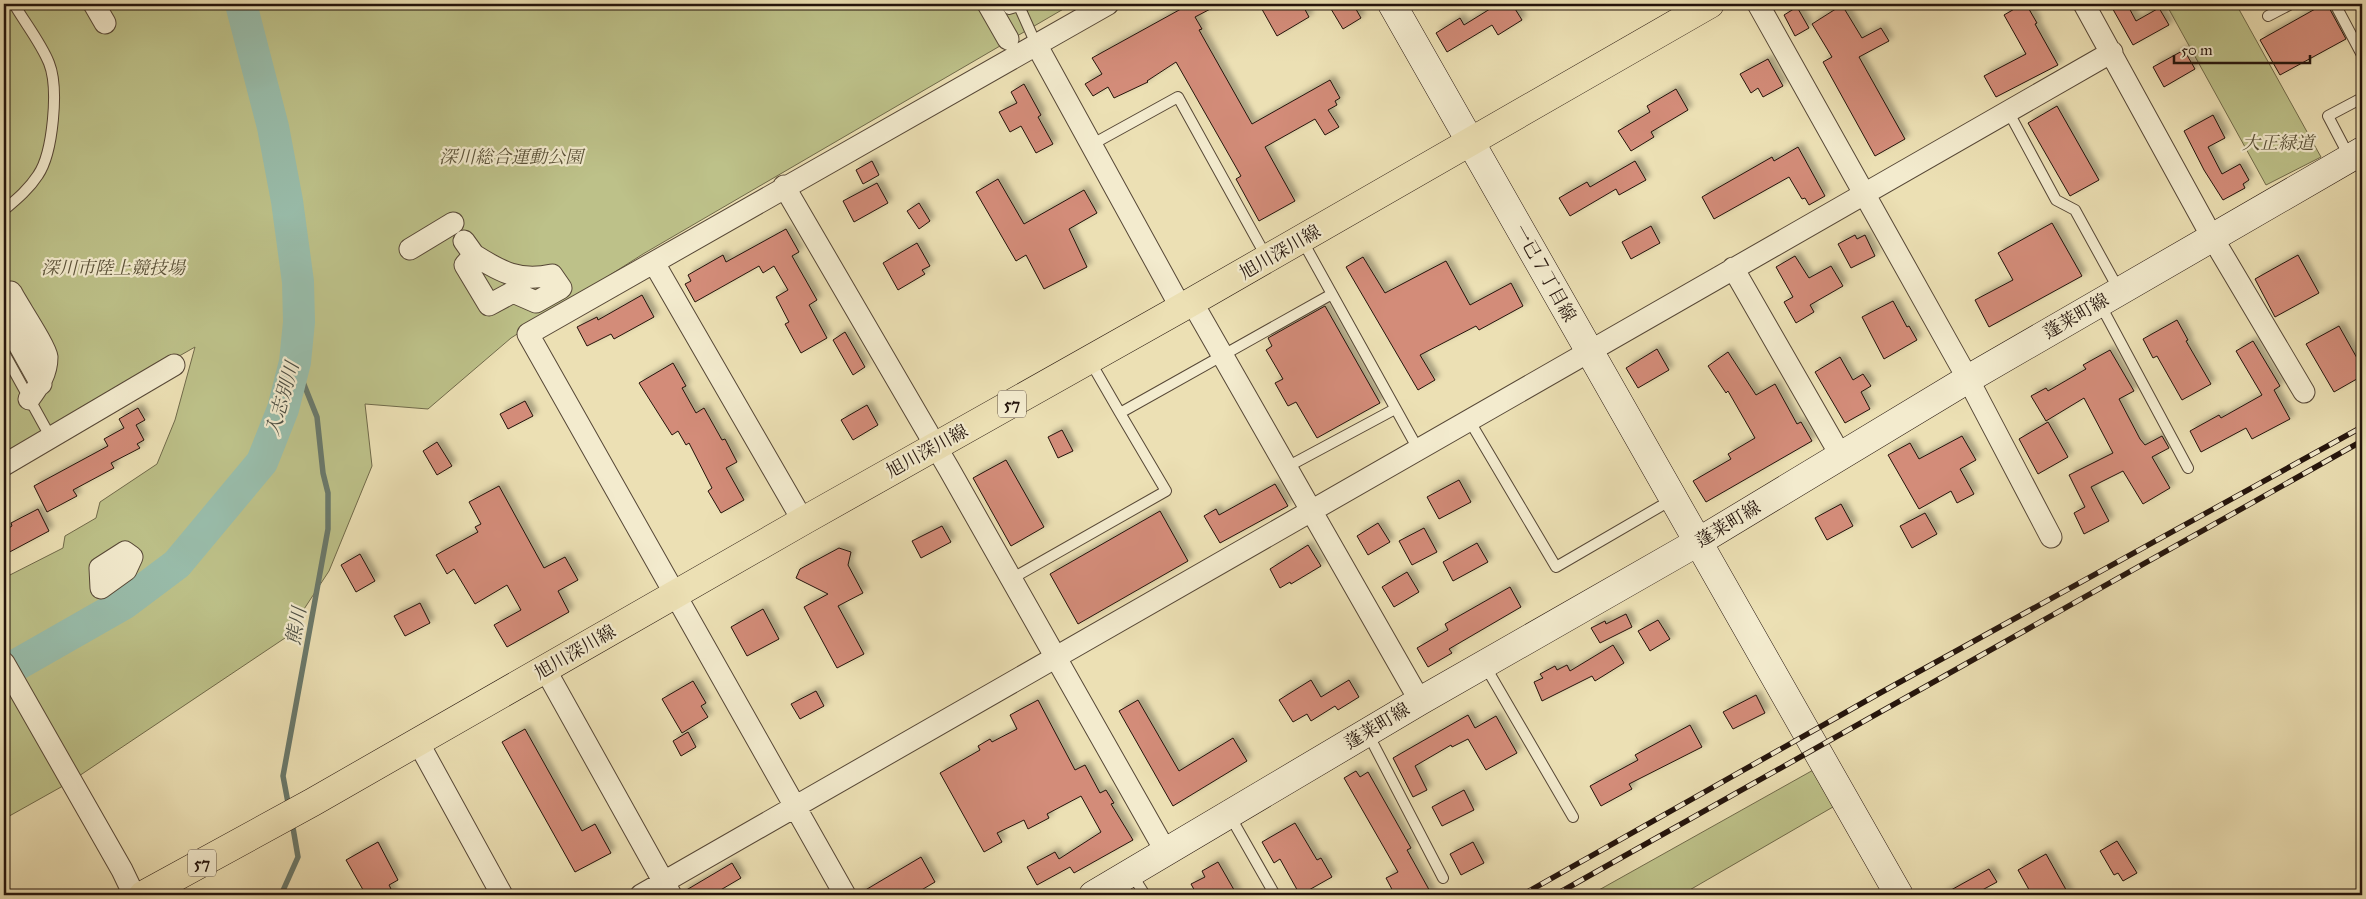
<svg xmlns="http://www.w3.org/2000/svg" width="2366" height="899" font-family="'IM FELL Great Primer','Noto Serif JP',serif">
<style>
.green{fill:#bdc189;stroke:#706a4a}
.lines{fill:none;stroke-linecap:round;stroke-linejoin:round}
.stream{stroke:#6a796b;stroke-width:5.5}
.river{stroke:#99bdab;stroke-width:32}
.building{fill:#d38c79;stroke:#24140c;filter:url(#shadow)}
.lane-casing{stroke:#564736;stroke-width:12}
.street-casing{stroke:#564736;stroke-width:23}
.secondary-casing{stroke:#24140c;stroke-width:29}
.primary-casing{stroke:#24140c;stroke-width:29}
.lane{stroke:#f3ebce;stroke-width:10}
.street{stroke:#f3ebce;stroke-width:21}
.secondary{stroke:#f3ebce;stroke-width:28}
.primary{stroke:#ece0b4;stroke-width:28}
.rail-casing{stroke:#24140c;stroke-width:5.5}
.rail{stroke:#f3ebce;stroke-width:4;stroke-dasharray:11;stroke-linecap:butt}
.labels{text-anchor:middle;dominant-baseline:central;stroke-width:4.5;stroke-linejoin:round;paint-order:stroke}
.shield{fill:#f3ebce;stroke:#625446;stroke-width:1}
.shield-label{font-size:16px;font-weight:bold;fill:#24140c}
.park-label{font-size:18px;font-style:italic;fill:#5a5138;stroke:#f3ebce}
.street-label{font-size:18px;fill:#24140c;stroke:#f3ebce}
.water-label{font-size:19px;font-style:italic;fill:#4d4f44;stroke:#f3ebce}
</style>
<defs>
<filter id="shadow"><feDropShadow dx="4.5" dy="-4.5" stdDeviation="2.5" flood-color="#0004"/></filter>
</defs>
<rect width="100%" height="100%" fill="#ece0b4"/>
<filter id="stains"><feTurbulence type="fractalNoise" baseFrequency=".004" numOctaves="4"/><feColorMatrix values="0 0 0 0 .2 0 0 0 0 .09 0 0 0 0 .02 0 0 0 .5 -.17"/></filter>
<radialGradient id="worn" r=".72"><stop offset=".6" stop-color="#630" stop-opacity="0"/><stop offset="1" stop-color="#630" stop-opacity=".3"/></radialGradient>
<!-- green -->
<path class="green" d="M4 4H1072L643 254 511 338 428 409 365 404 372 466 329 571 285 638 70 782 4 819V578L63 548 65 536 96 518 100 502 157 464 175 420 195 347 4 456Z
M2166 4H2236L2321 157 2266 185Z
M1824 764 1845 800 1681 895H1590Z"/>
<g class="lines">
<!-- stream -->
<path class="stream" d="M289 808 283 776 328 529V493L323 473 317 417 295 362
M281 895 298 857 292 822"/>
<!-- river -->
<path class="river" d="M4 672 125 603 177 564 262 462 283 409 295 362 299 322 298 282 287 201 273 127 241 4"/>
</g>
<!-- building -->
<path class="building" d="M1190 4H1220L1195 17 1202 29 1199 30 1252 124 1330 80 1340 98 1335 101 1337 105 1328 110 1339 127 1325 135 1315 119 1265 147 1295 201 1259 221 1236 179 1241 176 1176 62 1147 81 1148 82 1114 98 1108 87 1093 96 1085 84 1102 74 1092 58Z
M1259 4H1302L1309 17 1277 36Z
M1328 4H1353L1361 18 1343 29Z
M1498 4H1512L1522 20 1498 35 1492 25 1447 52 1436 33 1460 18 1464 25Z
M2023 4H2026L2037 23 2035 24 2058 65 1996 97 1984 76 2026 54 2004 15Z
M2110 4H2127L2136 21 2159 8 2169 25 2133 45Z
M2324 4H2327L2346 39 2280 75 2260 40Z
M1842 5 1862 38 1881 28 1889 41 1859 57 1905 139 1875 156 1823 62 1832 57 1812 24Z
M1797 7 1809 28 1795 36 1784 15Z
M2184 50 2195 69 2164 87 2153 67Z
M1768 59 1783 86 1763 97 1758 88 1751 93 1740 74Z
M1024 84 1041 115 1038 117 1053 144 1036 153 1021 126 1010 132 999 112 1017 103 1011 92Z
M1676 89 1688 110 1651 132 1654 137 1631 151 1618 131 1650 112 1647 106Z
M2057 106 2099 180 2070 196 2028 123Z
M2213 115 2225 138 2208 147 2222 174 2240 164 2249 180 2243 184 2245 188 2223 200 2204 170 2184 131Z
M1798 147 1825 196 1809 205 1805 198 1802 199 1789 177 1714 219 1702 197 1772 157 1774 161Z
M872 161 879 175 863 184 856 170Z
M1635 161 1646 180 1619 195 1616 189 1570 216 1559 198 1587 182 1590 187Z
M998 179 1024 224 1084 190 1097 213 1069 229 1087 267 1044 289 1026 255 1016 261 976 192Z
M877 183 888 203 854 222 843 201Z
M919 203 930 221 919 229 907 211Z
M2052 223 2082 276 1989 327 1975 300 2013 280 1998 253Z
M1651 226 1660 243 1631 259 1622 242Z
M786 229 799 252 792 256 817 300 809 305 827 338 801 353 785 324 789 322 776 297 788 290 774 266 763 273 759 266 695 302 685 284 691 281 688 275 723 255 726 262Z
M1855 235 1857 239 1865 235 1875 256 1851 268 1838 244Z
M917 243 930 266 922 270 925 274 898 290 883 263Z
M2298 255 2319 293 2275 317 2255 279Z
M1795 256 1809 278 1831 266 1843 286 1810 305 1814 312 1796 323 1784 302 1793 297 1776 267Z
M1363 257 1385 293 1446 261 1470 305 1511 283 1523 306 1479 330 1476 326 1420 355 1435 380 1418 390 1346 267Z
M642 295 654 317 614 339 611 334 587 346 577 327 597 317 598 320Z
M1893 301 1907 327 1909 326 1917 340 1884 359 1862 317Z
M1325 306 1380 403 1317 438 1296 402 1288 406 1275 383 1283 379 1266 350 1272 346 1268 338Z
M2177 320 2188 340 2186 341 2211 384 2182 400 2157 356 2153 358 2143 339Z
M2339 326 2362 367V376L2334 392 2306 344Z
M845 332 865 367 853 375 833 340Z
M2253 341 2280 386 2274 390 2290 419 2252 439 2246 428 2201 452 2190 431 2219 415 2221 418 2262 395 2236 351Z
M1657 349 1669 370 1638 388 1626 368Z
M2110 350 2134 391 2119 399 2140 439 2145 445 2162 436 2169 448 2152 457 2170 488 2143 504 2123 471 2091 487 2109 521 2084 534 2074 513 2085 507 2069 475 2113 453 2084 398 2046 421 2031 396 2046 388 2048 391 2086 369 2083 365Z
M1728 352 1756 395 1775 384 1797 424 1801 422 1812 441 1706 502 1693 481 1731 459 1728 454 1755 438 1728 391 1726 393 1708 366Z
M1840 357 1853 380 1863 374 1871 386 1861 392 1870 409 1845 423 1815 372Z
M673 363 686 386 682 388 696 413 704 408 722 440 725 439 737 462 726 468 744 500 721 513 708 491 712 488 689 443 686 445 678 431 672 435 639 383Z
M525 401 533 416 508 429 500 414Z
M867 405 878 425 853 440 841 420Z
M138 408 145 420 136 425 144 440 137 444 140 448 111 463 114 468 73 490 77 496 47 512 34 486 108 446 104 439 124 428 119 419Z
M2048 422 2068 457 2038 474 2019 439Z
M1062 430 1073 451 1058 458 1048 437Z
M1962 436 1976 460 1960 469 1974 494 1957 503 1951 491 1919 509 1888 455 1910 443 1919 459Z
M437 442 452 466 437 475 423 451Z
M1006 460 1044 527 1011 546 973 478Z
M1459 480 1471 502 1439 519 1427 497Z
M1275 484 1288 506 1220 543 1204 516 1216 509 1219 515Z
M499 486 544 568 565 557 578 580 558 591 569 612 507 647 494 625 521 610 507 585 475 604 454 569 447 574 436 555 478 532 475 527 481 524 469 502Z
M1841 504 1853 526 1827 540 1815 518Z
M38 509 49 531 4 555V531L12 526 11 523Z
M1160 511 1188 561 1078 624 1050 574Z
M1925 513 1937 534 1912 548 1900 526Z
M1378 523 1390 542 1368 555 1357 536Z
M942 526 951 542 921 558 912 541Z
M1424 528 1437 552 1412 565 1399 541Z
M1477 543 1488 562 1453 581 1443 562Z
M1308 545 1321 566 1291 584 1290 582 1280 588 1270 569Z
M839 548 851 552 848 565 863 593 838 606 864 654 837 668 804 607 828 594 796 578 800 569Z
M360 554 375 581 356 592 341 565Z
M1407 572 1419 592 1394 607 1382 587Z
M1510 587 1521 607 1449 649 1452 653 1428 667 1417 648 1448 630 1445 624Z
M420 603 430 623 405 636 394 616Z
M763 609 779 639 747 656 731 627Z
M1626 614 1632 627 1600 643 1591 628 1605 621 1606 624Z
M1658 620 1670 639 1650 651 1638 631Z
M1613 645 1624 663 1595 681 1592 676 1542 701 1534 682 1543 678 1540 674 1555 666 1557 670 1567 665 1570 671Z
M1311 680 1321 697 1349 680 1359 697 1338 710 1335 706 1311 721 1307 714 1293 722 1279 700Z
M693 681 706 703 701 706 708 717 682 733 662 699Z
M816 691 824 706 800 719 791 704Z
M1756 695 1765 713 1733 729 1723 712Z
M1038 700 1075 770 1085 765 1100 793 1106 790 1114 803 1111 804 1133 840 1074 873 1070 867 1037 885 1027 867 1055 852 1059 859 1101 832 1081 796 1047 814 1049 818 1028 829 1024 820 997 833 1002 842 984 852 940 773 980 750 978 746 990 739 992 742 1017 729 1010 715Z
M1138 700 1179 771 1233 738 1247 761 1173 806 1119 711Z
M1468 715 1475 728 1496 716 1517 753 1486 770 1468 739 1452 747 1451 745 1415 766 1427 790 1413 797 1393 758Z
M1690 725 1702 747 1629 784 1632 789 1601 806 1590 786 1638 760 1635 755Z
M525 729 582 831 595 824 611 853 575 872 502 742Z
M688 732 696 747 681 756 673 741Z
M1356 771 1360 777 1368 772 1411 848 1407 850 1432 895H1395L1386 878 1398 872 1344 778Z
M1464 790 1474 810 1442 826 1432 807Z
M1295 823 1317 860 1321 858 1332 877 1300 895 1280 859 1274 863 1262 842Z
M2117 841 2137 873 2123 881 2118 873 2114 875 2100 851Z
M378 842 398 880 389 885 394 895H366L346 860Z
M1473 842 1484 863 1461 875 1450 854Z
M2046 854 2069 895H2032L2018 870Z
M921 857 935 882 913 895H857Z
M1218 862 1237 895H1197L1191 884 1205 877 1202 871Z
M732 863 741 878 712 895H683V892Z
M1989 869 1997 882 1973 895H1942Z"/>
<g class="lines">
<!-- lane casing -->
<g class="lane-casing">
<path id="lane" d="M1006 4 1009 9 1019 6 1036 44
M2335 4 2362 55
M2268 16 2291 4
M2008 111 2056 200 2075 210 2119 290
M1091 145 1178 97 1267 258
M2350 158 2328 116 2362 98
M4 210C17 199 29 189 38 175 53 153 59 88 49 63 41 43 25 23 14 4
M1302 240 1418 449
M2100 304 2188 468
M4 353 51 438
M1090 361 1120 413 1332 294
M1469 420 1556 567 1673 499
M1287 467 1395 409
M1011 579 1166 491 1120 413
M1484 664 1573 817
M1367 732 1443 878
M1230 816 1275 895
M1131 873 1145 895"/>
</g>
<!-- street casing -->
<g class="street-casing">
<path id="street" d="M94 4 105 23
M988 4 1008 39
M1758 4 1968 379 2051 537
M2084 4 2212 237 2304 392
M1036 44 1181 308
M784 186 949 469 1166 852
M464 241 474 255 465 265 489 305 513 292 536 302 561 288 552 275C519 282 501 272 474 255
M410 249 453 223
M654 263 803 521
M1733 268 1841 456
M4 295 11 292C17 304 46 347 47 357 47 373 39 386 29 399
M1192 302 1420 701
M4 318 41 384
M4 465 174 365
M125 552 132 557 126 570 101 588 100 568Z
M4 663 122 870 134 895
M545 669 671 895
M418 742 502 895
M641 895 2112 52
M845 895 528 334 1108 4"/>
</g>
<!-- secondary casing -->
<g class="secondary-casing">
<path id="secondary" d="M1392 4 1899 895
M1093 895 1420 701 1698 542 1968 379 2362 151"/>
</g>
<!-- primary casing -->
<g class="primary-casing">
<path id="primary" d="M143 895 313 802 803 521 1181 308 1710 4"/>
</g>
<!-- lane -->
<use href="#lane" class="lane"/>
<!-- street -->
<use href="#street" class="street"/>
<!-- secondary -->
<use href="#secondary" class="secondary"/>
<!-- primary -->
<use href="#primary" class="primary"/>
<!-- rail casing -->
<g class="rail-casing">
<path id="rail" d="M1522 895 1880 693 2362 427
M1555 895 2362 441"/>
</g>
<!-- rail -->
<use href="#rail" class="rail"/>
</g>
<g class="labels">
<!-- shield labels -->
<g class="shield">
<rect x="998" y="390.5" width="28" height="27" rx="4"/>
<rect x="188" y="849.5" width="28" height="27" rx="4"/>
</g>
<g class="shield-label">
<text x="1012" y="404">57</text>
<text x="202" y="863">57</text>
</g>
<!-- park labels -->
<g class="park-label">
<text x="2278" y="143">大正緑道</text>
<text x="511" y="157">深川総合運動公園</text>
<text x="113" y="268">深川市陸上競技場</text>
</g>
<!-- street labels -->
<g class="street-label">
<text transform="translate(1280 252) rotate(-30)">旭川深川線</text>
<text transform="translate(1545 273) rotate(61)">一已７丁目線</text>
<text transform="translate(2076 316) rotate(-30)">蓬莱町線</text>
<text transform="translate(927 451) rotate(-29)">旭川深川線</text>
<text transform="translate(1728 524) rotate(-31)">蓬莱町線</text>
<text transform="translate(575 652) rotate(-30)">旭川深川線</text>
<text transform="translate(1377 726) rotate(-31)">蓬莱町線</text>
</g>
<!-- water labels -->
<g class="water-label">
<text transform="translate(282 399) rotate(-74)">入志別川</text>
<text transform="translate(296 626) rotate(-80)">熊川</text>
</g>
</g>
<!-- margin -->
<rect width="2366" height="899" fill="none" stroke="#ece0b4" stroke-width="20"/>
<rect x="5" y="5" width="2356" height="889" fill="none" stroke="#24140c" stroke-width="2.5"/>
<rect x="10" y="10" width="2346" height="879" fill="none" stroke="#24140c"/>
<!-- scale -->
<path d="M2174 55v8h136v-8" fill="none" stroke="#24140c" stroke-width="2.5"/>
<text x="2181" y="55" font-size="15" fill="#24140c" stroke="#f3ebce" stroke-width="4" paint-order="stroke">50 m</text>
<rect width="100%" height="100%" filter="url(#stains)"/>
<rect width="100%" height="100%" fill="url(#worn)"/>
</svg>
